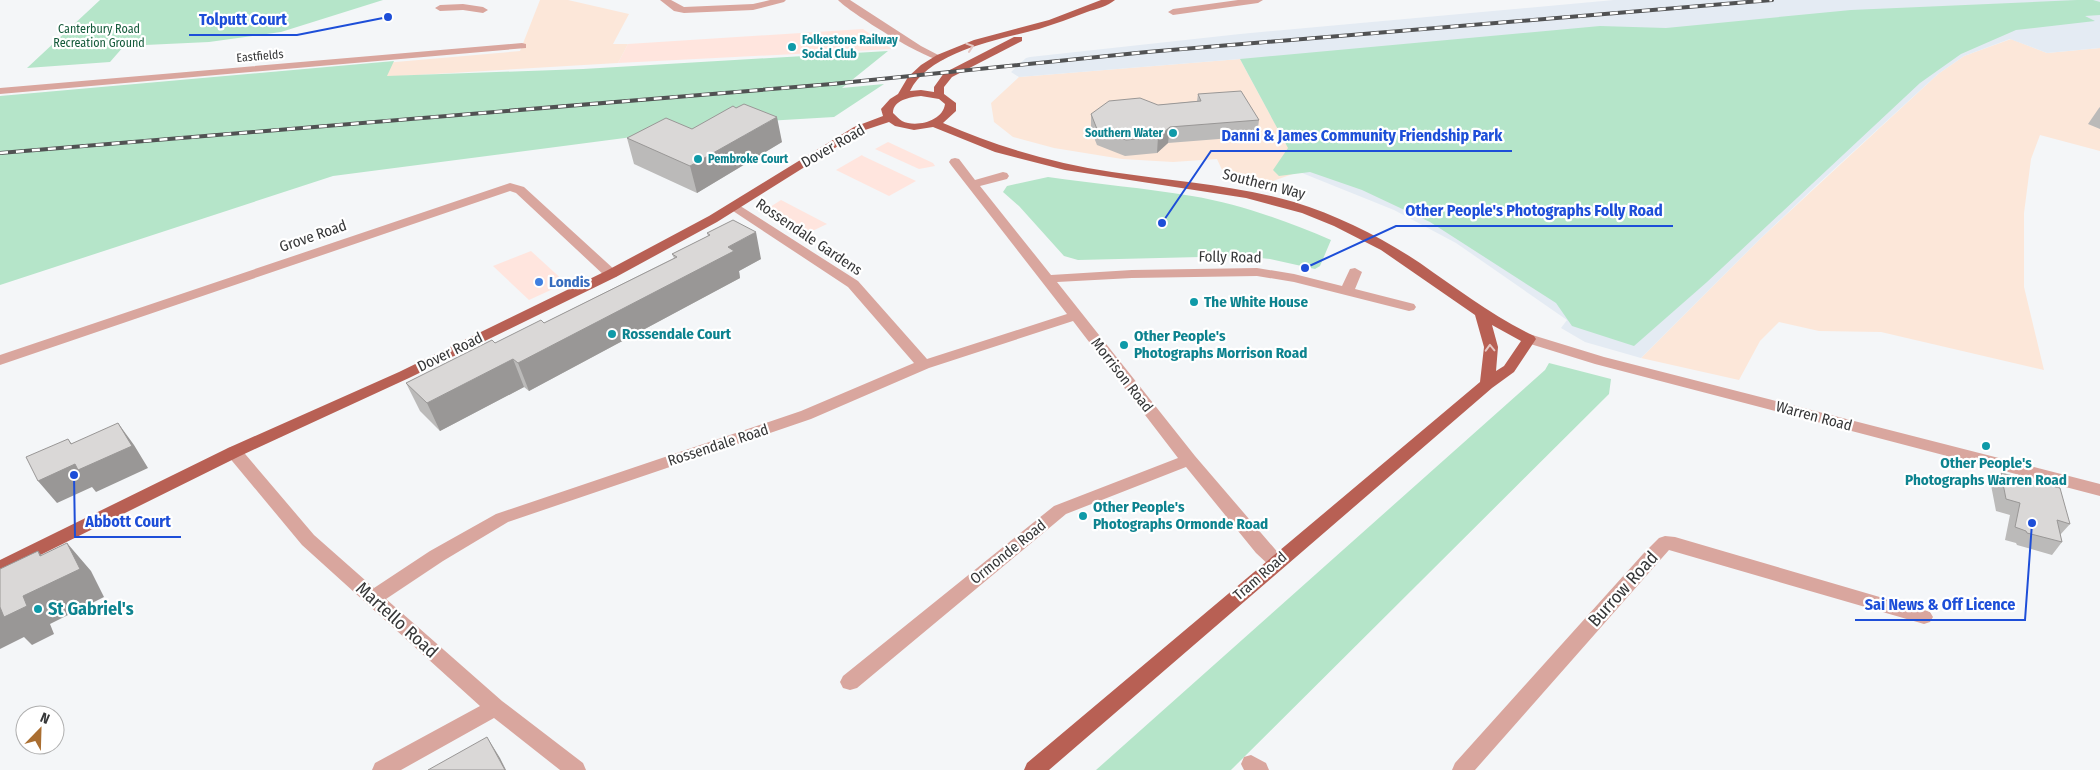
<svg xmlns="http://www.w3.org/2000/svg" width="2100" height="770" font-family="'Fira Sans Condensed',sans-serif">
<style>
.commercial{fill:#ffe5de}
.industrial{fill:#fce7d9}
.built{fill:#e4ebf3}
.green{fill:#b5e5c9}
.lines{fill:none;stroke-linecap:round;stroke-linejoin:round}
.minor{fill:#d9a69e;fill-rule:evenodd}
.major{fill:#b86054;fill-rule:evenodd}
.rail-casing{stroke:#515253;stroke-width:4}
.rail{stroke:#fff;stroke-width:2.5;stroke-dasharray:8;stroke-linecap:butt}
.wall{fill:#bbbab9}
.shaded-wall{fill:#999796}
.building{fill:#dad8d7;stroke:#999796}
.oneway{stroke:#e6c7c3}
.culture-dot{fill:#0f9aa8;stroke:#fff;stroke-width:2}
.shop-dot{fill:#3f7fe0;stroke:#fff;stroke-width:2}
.labels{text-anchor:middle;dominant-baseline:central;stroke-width:4.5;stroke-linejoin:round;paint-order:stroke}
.far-park-label{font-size:12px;fill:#145a3a;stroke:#fff}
.far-culture-label{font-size:12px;font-weight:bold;fill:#0d838f;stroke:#fff;text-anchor:start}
.far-street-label{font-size:12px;fill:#363738;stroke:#fff}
.street-label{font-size:15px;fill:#363738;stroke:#fff}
.shop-label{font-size:15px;font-weight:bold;fill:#366cbe;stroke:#fff;text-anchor:start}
.culture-label{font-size:15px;font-weight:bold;fill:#0d838f;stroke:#fff;text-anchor:start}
.near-street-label{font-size:18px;fill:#363738;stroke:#fff}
.near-culture-label{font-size:18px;font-weight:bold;fill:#0d838f;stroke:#fff;text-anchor:start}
.leader{fill:none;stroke:#1d4ed8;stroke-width:2}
.callout-dot{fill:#1d4ed8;stroke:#fff;stroke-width:2}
.callout-label{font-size:16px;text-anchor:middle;font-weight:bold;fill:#1d4ed8;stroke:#fff;stroke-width:4.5;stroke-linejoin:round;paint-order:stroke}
</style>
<rect width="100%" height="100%" fill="#f4f6f8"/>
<!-- commercial -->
<path class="commercial" d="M863 29 892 49 618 63 628 44Z
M888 142 933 163 935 166 919 169 875 149Z
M862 155 863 156 916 181 889 196 836 170Z
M781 200 783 201 827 224 806 234 767 209Z
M531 251 566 283 529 300 493 266Z"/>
<!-- industrial -->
<path class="industrial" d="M540 0H568L629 14 613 44H628L618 63 367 78 361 65 520 51Z
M2011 39 2047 53 2100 48V151L2040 135 2031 159 2024 213V287L2044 370 1881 332 1819 331 1779 322 1760 341 1739 380 1641 358 1761 238 1938 74 1964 56Z
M1240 59 1301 171 1273 181 1223 172 1217 159 1173 162 1122 159 1054 148 1013 137 994 122 991 103 1019 77Z"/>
<!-- built -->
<path class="built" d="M1614 0H2100V48L2047 53 2010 39 1964 56 1938 74 1818 184 1761 238 1641 358 1585 342 1561 328 1567 320 1456 243 1394 210 1302 173 1240 59 1019 77 1011 72 1026 58 1030 57 1240 34Z"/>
<!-- green -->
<path class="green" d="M100 0H383L281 32 209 42 124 46 110 62 27 68Z
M2077 0H2093L2100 2V15L2085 16 2095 21 2016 30 1961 54 1920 83 1707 282 1634 346 1572 326 1556 303 1430 222 1362 190 1310 172 1279 176 1273 170 1288 148 1240 59 1600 26 1666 28 1851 10Z
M888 51 842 88 884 84 834 117 747 122 333 176 0 285V96L394 61 387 76 583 69Z
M1048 177C1096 184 1145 188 1192 196 1240 204 1286 221 1331 240L1320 266 1315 269 1270 259 1241 256 1078 260 1064 256 1019 206 1003 192 1007 186Z
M1549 363 1611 379 1609 394 1231 770H1096L1545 370Z"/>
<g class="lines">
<!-- minor -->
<path class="minor" d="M660 0H671L684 7 753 4 770 0H786L784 2 753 10 684 13 674 11Z
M838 0H850L921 46 944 58 943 60C930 63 849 12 838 0Z
M1238 0H1263L1258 3 1173 15 1168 12 1173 9Z
M463 4 483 7 488 10 483 13 463 10 440 11 435 8 440 5Z
M522 43 526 44V48L0 94V88Z
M955 158 959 159 975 180 1003 172 1007 173 1009 176 1007 179 980 186 1051 275 1132 270 1257 268 1294 274 1342 286 1350 269 1355 268 1362 272 1355 289 1414 304 1416 307 1414 310 1409 311 1294 282 1257 276 1132 278 1057 282 1195 456 1286 562 1283 567 1277 569 1271 567 1256 553 1186 467 1066 514 857 688 850 690 843 688 840 682 843 676 1054 506 1178 458 1073 321 929 368 811 419 508 522 443 561 386 599 502 701 583 763 586 770H560L494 718 401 770H372L375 763 480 706 302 545 228 456 226 452 228 448 234 446 240 448 314 535 374 588 430 551 496 514 801 411 914 363 848 287 730 209 728 206 734 202 858 281 927 359 1067 314 951 165 949 162 951 159Z
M510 183 524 187 616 271 618 274 616 277H606L516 193 510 191 0 365V355Z
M1529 334 1604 357 2100 484V496L1595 364 1524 342 1522 339 1524 336Z
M1665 536 1675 537 1924 610 1930 612 1933 617 1930 622 1924 624 1669 550 1475 770H1452L1455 763 1643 554 1659 538Z
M1251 755 1266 763 1269 770H1244L1241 764 1244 757Z"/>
<!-- major -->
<path class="major" d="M1101 0H1115C1108 6 1096 9 1087 12 1071 18 1055 24 1039 29 1001 39 929 51 910 91L921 90 934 92V87L944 73 1014 37H1022V41L952 77 944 87V94L956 103V111L943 123C997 147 1054 163 1112 172 1173 181 1235 185 1294 202 1339 216 1381 237 1420 263 1457 289 1493 316 1534 336L1536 339 1514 372 1492 388 1049 770H1024L1027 763 1480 382 1484 347 1475 315 1381 250 1334 226 1302 213 1246 198 1065 170 995 152 933 127 914 130 895 126 889 122 862 131 717 222 616 277 409 378 240 456 0 575V560L228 448 399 372 606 271 709 216 854 127 883 116 881 109 890 99 898 94 908 77 921 65 937 55 974 40 1049 20ZM921 96 939 99 945 104C943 121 916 128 902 121 899 119 895 115 893 113 893 100 910 97 921 96ZM1492 325 1521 341 1504 366 1496 371 1498 347Z"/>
<!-- rail casing -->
<g class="rail-casing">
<path id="rail" d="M0 153 832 84 1147 52 1772 0"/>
</g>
<!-- rail -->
<use href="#rail" class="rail"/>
</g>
<!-- wall -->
<path class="wall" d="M1198 94 1259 120 1257 136 1168 143 1157 153 1125 156 1097 145 1091 130V114L1158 105 1197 101Z
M2100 107V129L2088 124 2099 108Z
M692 129 782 142 697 193 634 164 627 138Z
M707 233 761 259 739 271 740 278 529 391 524 387 440 431 420 411 406 383 495 343 544 323 674 258 672 254 708 236Z
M2001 473 2070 524 2060 535 2062 542 2052 555 2017 545 2016 543 2005 540 2010 515 1996 511 1991 485Z"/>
<!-- shaded-wall -->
<path class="shaded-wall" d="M777 117 782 142 697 193 690 166Z
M1170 127 1168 143 1157 153 1158 137Z
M756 232 761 259 739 271 740 278 529 391 518 363 728 247Z
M513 359 524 387 440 431 427 403Z
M118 423 134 445 148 468 96 492 92 487 57 503 38 481 71 444 68 439 85 461Z
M67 543 91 571 104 597 50 624 54 634 32 645 24 637 0 649V607L23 596 40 556 38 551 61 578Z
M487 737 500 758 506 770H505Z"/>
<!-- building -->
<path class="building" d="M1241 91 1259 120 1170 127 1158 137 1126 140 1097 129 1091 114 1109 101 1140 98 1158 105 1201 101 1198 94Z
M744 104 777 117 690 166 627 138 666 118 692 129 733 106 736 108Z
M733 220 756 232 728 247 734 251 518 363 513 359 427 403 406 383 492 340 495 343 541 320 544 323 677 257 672 254 710 235 707 233Z
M118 423 132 446 78 470 75 464 38 481 26 457 68 439 71 444Z
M2001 473 2060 488 2070 524 2057 520 2062 542 2027 533 2026 531 2015 527 2020 503 2006 499Z
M67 543 80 569 23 596 27 606 4 617 0 607V569L38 551 40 556Z
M487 737 505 770H428Z"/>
<!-- one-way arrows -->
<defs><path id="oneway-chevron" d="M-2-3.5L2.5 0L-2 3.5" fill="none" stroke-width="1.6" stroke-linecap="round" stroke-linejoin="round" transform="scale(1.25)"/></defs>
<g class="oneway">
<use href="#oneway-chevron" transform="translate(970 47) rotate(-18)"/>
<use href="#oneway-chevron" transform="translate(1490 348) rotate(-92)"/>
</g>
<!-- markers -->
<g class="culture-dot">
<circle cx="792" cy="47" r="5"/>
<circle cx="1173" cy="133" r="5"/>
<circle cx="698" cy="159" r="5"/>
<circle cx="1194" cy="302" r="5"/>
<circle cx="612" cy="334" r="5"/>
<circle cx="1124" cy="345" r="5"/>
<circle cx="1986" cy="446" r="5"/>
<circle cx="1083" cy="516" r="5"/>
<circle cx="38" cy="609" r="5"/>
</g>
<circle class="shop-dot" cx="539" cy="282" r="5"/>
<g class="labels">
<!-- far-park labels -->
<g class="far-park-label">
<text x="99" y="29">Canterbury Road<tspan x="99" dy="14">Recreation Ground</tspan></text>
</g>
<!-- far-culture labels -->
<g class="far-culture-label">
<text x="802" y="40">Folkestone Railway<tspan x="802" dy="14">Social Club</tspan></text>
<text x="1163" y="133" text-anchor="end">Southern Water</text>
<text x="708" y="159">Pembroke Court</text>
</g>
<!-- far-street labels -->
<g class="far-street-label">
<text transform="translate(260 56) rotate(-5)">Eastfields</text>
</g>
<!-- street labels -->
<g class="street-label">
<text transform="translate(833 146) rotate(-30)">Dover Road</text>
<text transform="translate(1264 184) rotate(14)">Southern Way</text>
<text transform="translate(313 236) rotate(-19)">Grove Road</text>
<text transform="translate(809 237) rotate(34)">Rossendale Gardens</text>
<text transform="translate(1230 257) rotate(1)">Folly Road</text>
<text transform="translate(450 352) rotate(-26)">Dover Road</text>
<text transform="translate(1122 375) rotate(52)">Morrison Road</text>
<text transform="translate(1814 416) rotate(15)">Warren Road</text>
<text transform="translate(718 445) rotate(-18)">Rossendale Road</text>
<text transform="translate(1008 552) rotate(-39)">Ormonde Road</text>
<text transform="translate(1260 576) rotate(-41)">Tram Road</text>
</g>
<!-- shop labels -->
<g class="shop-label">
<text x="549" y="282">Londis</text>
</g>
<!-- culture labels -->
<g class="culture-label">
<text x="1204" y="302">The White House</text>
<text x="622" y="334">Rossendale Court</text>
<text x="1134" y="336">Other People's<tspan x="1134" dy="17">Photographs Morrison Road</tspan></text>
<text x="1986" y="463" text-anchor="middle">Other People's<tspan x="1986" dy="17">Photographs Warren Road</tspan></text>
<text x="1093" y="507">Other People's<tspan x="1093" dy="17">Photographs Ormonde Road</tspan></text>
</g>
<!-- near-street labels -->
<g class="near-street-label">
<text transform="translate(1623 589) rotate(-48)">Burrow Road</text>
<text transform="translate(397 620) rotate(42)">Martello Road</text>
</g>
<!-- near-culture labels -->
<g class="near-culture-label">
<text x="48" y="609">St Gabriel's</text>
</g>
</g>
<!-- callouts -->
<path class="leader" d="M388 17L297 35H189M1162 223L1211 151H1512M1305 268L1396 226H1673M74 475L75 537H181M2032 523L2025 620H1855"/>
<g class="callout-dot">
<circle cx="388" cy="17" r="5"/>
<circle cx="1162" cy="223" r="5"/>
<circle cx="1305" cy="268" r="5"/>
<circle cx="74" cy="475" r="5"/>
<circle cx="2032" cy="523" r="5"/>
</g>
<g class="callout-label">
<text x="243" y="25">Tolputt Court</text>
<text x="1362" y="141">Danni &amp; James Community Friendship Park</text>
<text x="1534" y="216">Other People's Photographs Folly Road</text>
<text x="128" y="527">Abbott Court</text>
<text x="1940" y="610">Sai News &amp; Off Licence</text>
</g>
<!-- north arrow -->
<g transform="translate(40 730) rotate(23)"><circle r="24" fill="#ffffff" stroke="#afafaf"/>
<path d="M0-4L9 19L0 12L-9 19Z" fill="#aa6e31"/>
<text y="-8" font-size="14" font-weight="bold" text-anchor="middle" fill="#363738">N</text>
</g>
</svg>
